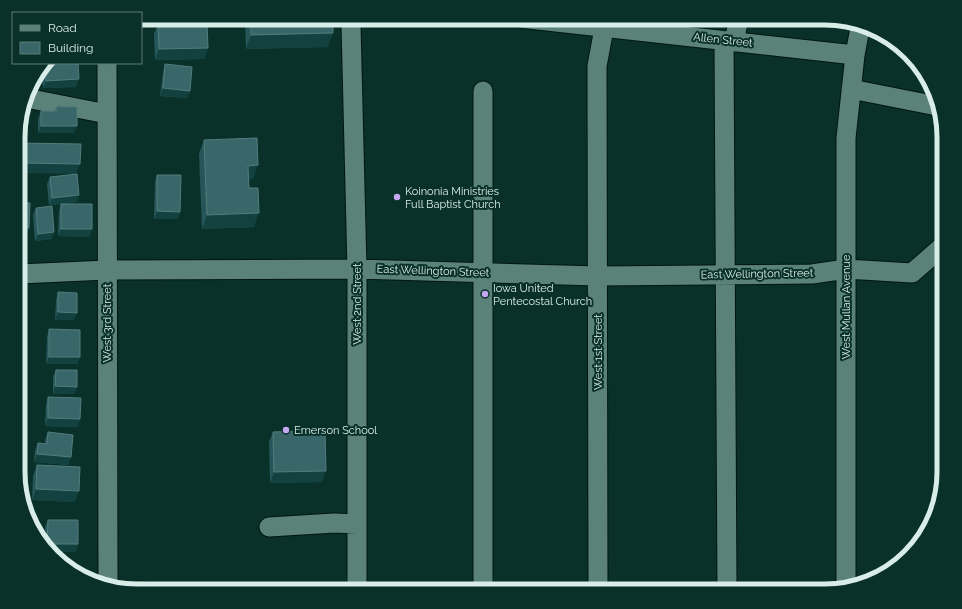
<svg xmlns="http://www.w3.org/2000/svg" width="962" height="609" font-family="Raleway,sans-serif">
<style>
.lines{fill:none;stroke-linecap:round;stroke-linejoin:round}
.minor-casing{stroke:#001712;stroke-width:21}
.minor{stroke:#5b8279;stroke-width:19}
.wall{fill:#26565a}
.shaded-wall{fill:#124140}
.building{fill:#396769;stroke:#527c7d}
.poi-dot{fill:#c5a7f1;stroke:#093129;stroke-width:1.5}
.labels{text-anchor:middle;dominant-baseline:central;stroke-width:4;stroke-linejoin:round;paint-order:stroke}
.street-label{font-size:11px;fill:#d9ede8;stroke:#093129}
.poi-label{font-size:11px;fill:#d9ede8;stroke:#093129;text-anchor:start}
.rim{fill:none;stroke:#d9ede8;stroke-width:5}
</style>
<rect width="100%" height="100%" fill="#093129"/>
<g class="lines">
<!-- minor casing -->
<g class="minor-casing">
<path id="minor" d="M352 18 351 25 357 269V591
M520 18 855 55
M724 41 727 591
M734 42 739 18
M107 63 108 582
M851 89 937 106
M26 98 107 114
M19 274 107 270 357 269 598 276 812 274 846 269 912 273 944 245
M269 527 334 523 357 524
M846 587V138L855 55 860 28
M136 591H142
M483 591V91
M598 591 597 66 606 18"/>
</g>
<!-- minor -->
<use href="#minor" class="minor"/>
</g>
<!-- wall -->
<path class="wall" d="M158 18H192L190 22 208 48 204 59 155 60 154 34 158 24Z
M245 18H333L328 47 246 49Z
M47 63 76 87 43 88 42 69Z
M165 64 190 91 187 98 160 96 163 72Z
M57 106 74 133H38V119L41 111H55Z
M204 140 253 179H249V188L254 227 202 229 199 154Z
M157 175 180 212 177 219H154L155 182Z
M50 177 77 202 64 204 92 229 89 237 58 236 59 211 61 204 49 205 47 184Z
M36 208 52 239 35 241 33 215Z
M58 292 74 320H55L56 300Z
M49 329 80 357 77 364H46L47 337Z
M56 370 77 387 74 394H53V377Z
M48 397 78 427 45 426 46 405Z
M48 432 71 457 68 465 34 462 35 451 38 443 45 444V440Z
M273 432 322 482 270 483 269 442Z
M37 465 75 502 32 500 33 476Z
M48 520 78 544 75 552H53L45 543V527Z"/>
<!-- shaded-wall -->
<path class="shaded-wall" d="M160 18H192L190 24H158Z
M333 33 328 47 246 49 251 35Z
M208 48 204 59 155 60 159 49Z
M79 79 76 87 43 88 46 81Z
M163 88 190 91 187 98 160 96Z
M41 126H77L74 133H38Z
M19 163 80 164 76 174 19 173Z
M258 165 253 179 243 180 248 166Z
M79 195 77 202 49 205 52 198Z
M157 211 180 212 177 219H154Z
M259 213 254 227 202 229 207 215Z
M19 227 29 228 27 235H19Z
M61 229H92L89 237 58 236Z
M54 232 52 239 35 241 38 234Z
M58 312 77 313 74 320H55Z
M49 357H80L77 364H46Z
M55 386 77 387 74 394H53Z
M48 418 80 419 78 427 45 426Z
M37 454 71 457 68 465 34 462Z
M326 471 322 482 270 483 274 472Z
M36 489 79 491 75 502 32 500Z
M47 544H78L75 552H53L47 545Z"/>
<!-- building -->
<path class="building" d="M251 18H333V33L251 35Z
M207 22 208 48 159 49 158 23Z
M47 63H78L79 79 46 81 45 65Z
M165 64 192 67 190 91 163 88Z
M57 106 77 107V126H41V111H57Z
M257 138 258 165 248 166 249 188H258L259 213 207 215 204 140Z
M19 143 81 144 80 164 19 163Z
M77 174 79 195 52 198 50 177Z
M157 175H181L180 212 157 211Z
M19 202 30 203 29 228 19 227Z
M61 204H92V229H61Z
M52 206 54 232 38 234 36 208Z
M58 292 77 293V313L58 312Z
M49 329 80 330V357H49Z
M56 370H77V387L55 386Z
M48 397 81 398 80 419 48 418Z
M325 430 326 471 274 472 273 432Z
M48 432 73 435 71 457 37 454 38 443 47 444Z
M37 465 80 467 79 491 36 489Z
M48 520H78V544H47Z"/>
<!-- markers -->
<g class="poi-dot">
<circle cx="397" cy="197" r="4"/>
<circle cx="485" cy="294" r="4"/>
<circle cx="286" cy="430" r="4"/>
</g>
<g class="labels">
<!-- street labels -->
<g class="street-label">
<text transform="translate(723 40) rotate(6)">Allen Street</text>
<text transform="translate(433 271) rotate(2)">East Wellington Street</text>
<text transform="translate(757 274) rotate(-1)">East Wellington Street</text>
<text transform="translate(357 304) rotate(-90)">West 2nd Street</text>
<text transform="translate(846 307) rotate(-90)">West Mullan Avenue</text>
<text transform="translate(107 323) rotate(-90)">West 3rd Street</text>
<text transform="translate(598 352) rotate(-90)">West 1st Street</text>
</g>
<!-- poi labels -->
<g class="poi-label">
<text x="405" y="191">Koinonia Ministries<tspan x="405" dy="13">Full Baptist Church</tspan></text>
<text x="493" y="288">Iowa United<tspan x="493" dy="13">Pentecostal Church</tspan></text>
<text x="294" y="430">Emerson School</text>
</g>
</g>
<!-- crop -->
<path d="M0 0H962V609H0ZM137 25H825A112 112 0 0 1 937 137V472A112 112 0 0 1 825 584H137A112 112 0 0 1 25 472V137A112 112 0 0 1 137 25Z" fill="#093129" fill-rule="evenodd"/>
<path class="rim" d="M137 25H825A112 112 0 0 1 937 137V472A112 112 0 0 1 825 584H137A112 112 0 0 1 25 472V137A112 112 0 0 1 137 25Z"/>
<!-- legend -->
<rect x="12" y="12" width="130" height="52" fill="#093129" stroke="#5c7c75"/>
<rect x="20" y="25" width="20" height="6" fill="#5b8279" stroke="#5c7c75"/>
<text x="48" y="32" font-size="12" fill="#d9ede8">Road</text>
<rect x="20" y="42" width="20" height="12" fill="#396769" stroke="#5c7c75"/>
<text x="48" y="52" font-size="12" fill="#d9ede8">Building</text>
</svg>
